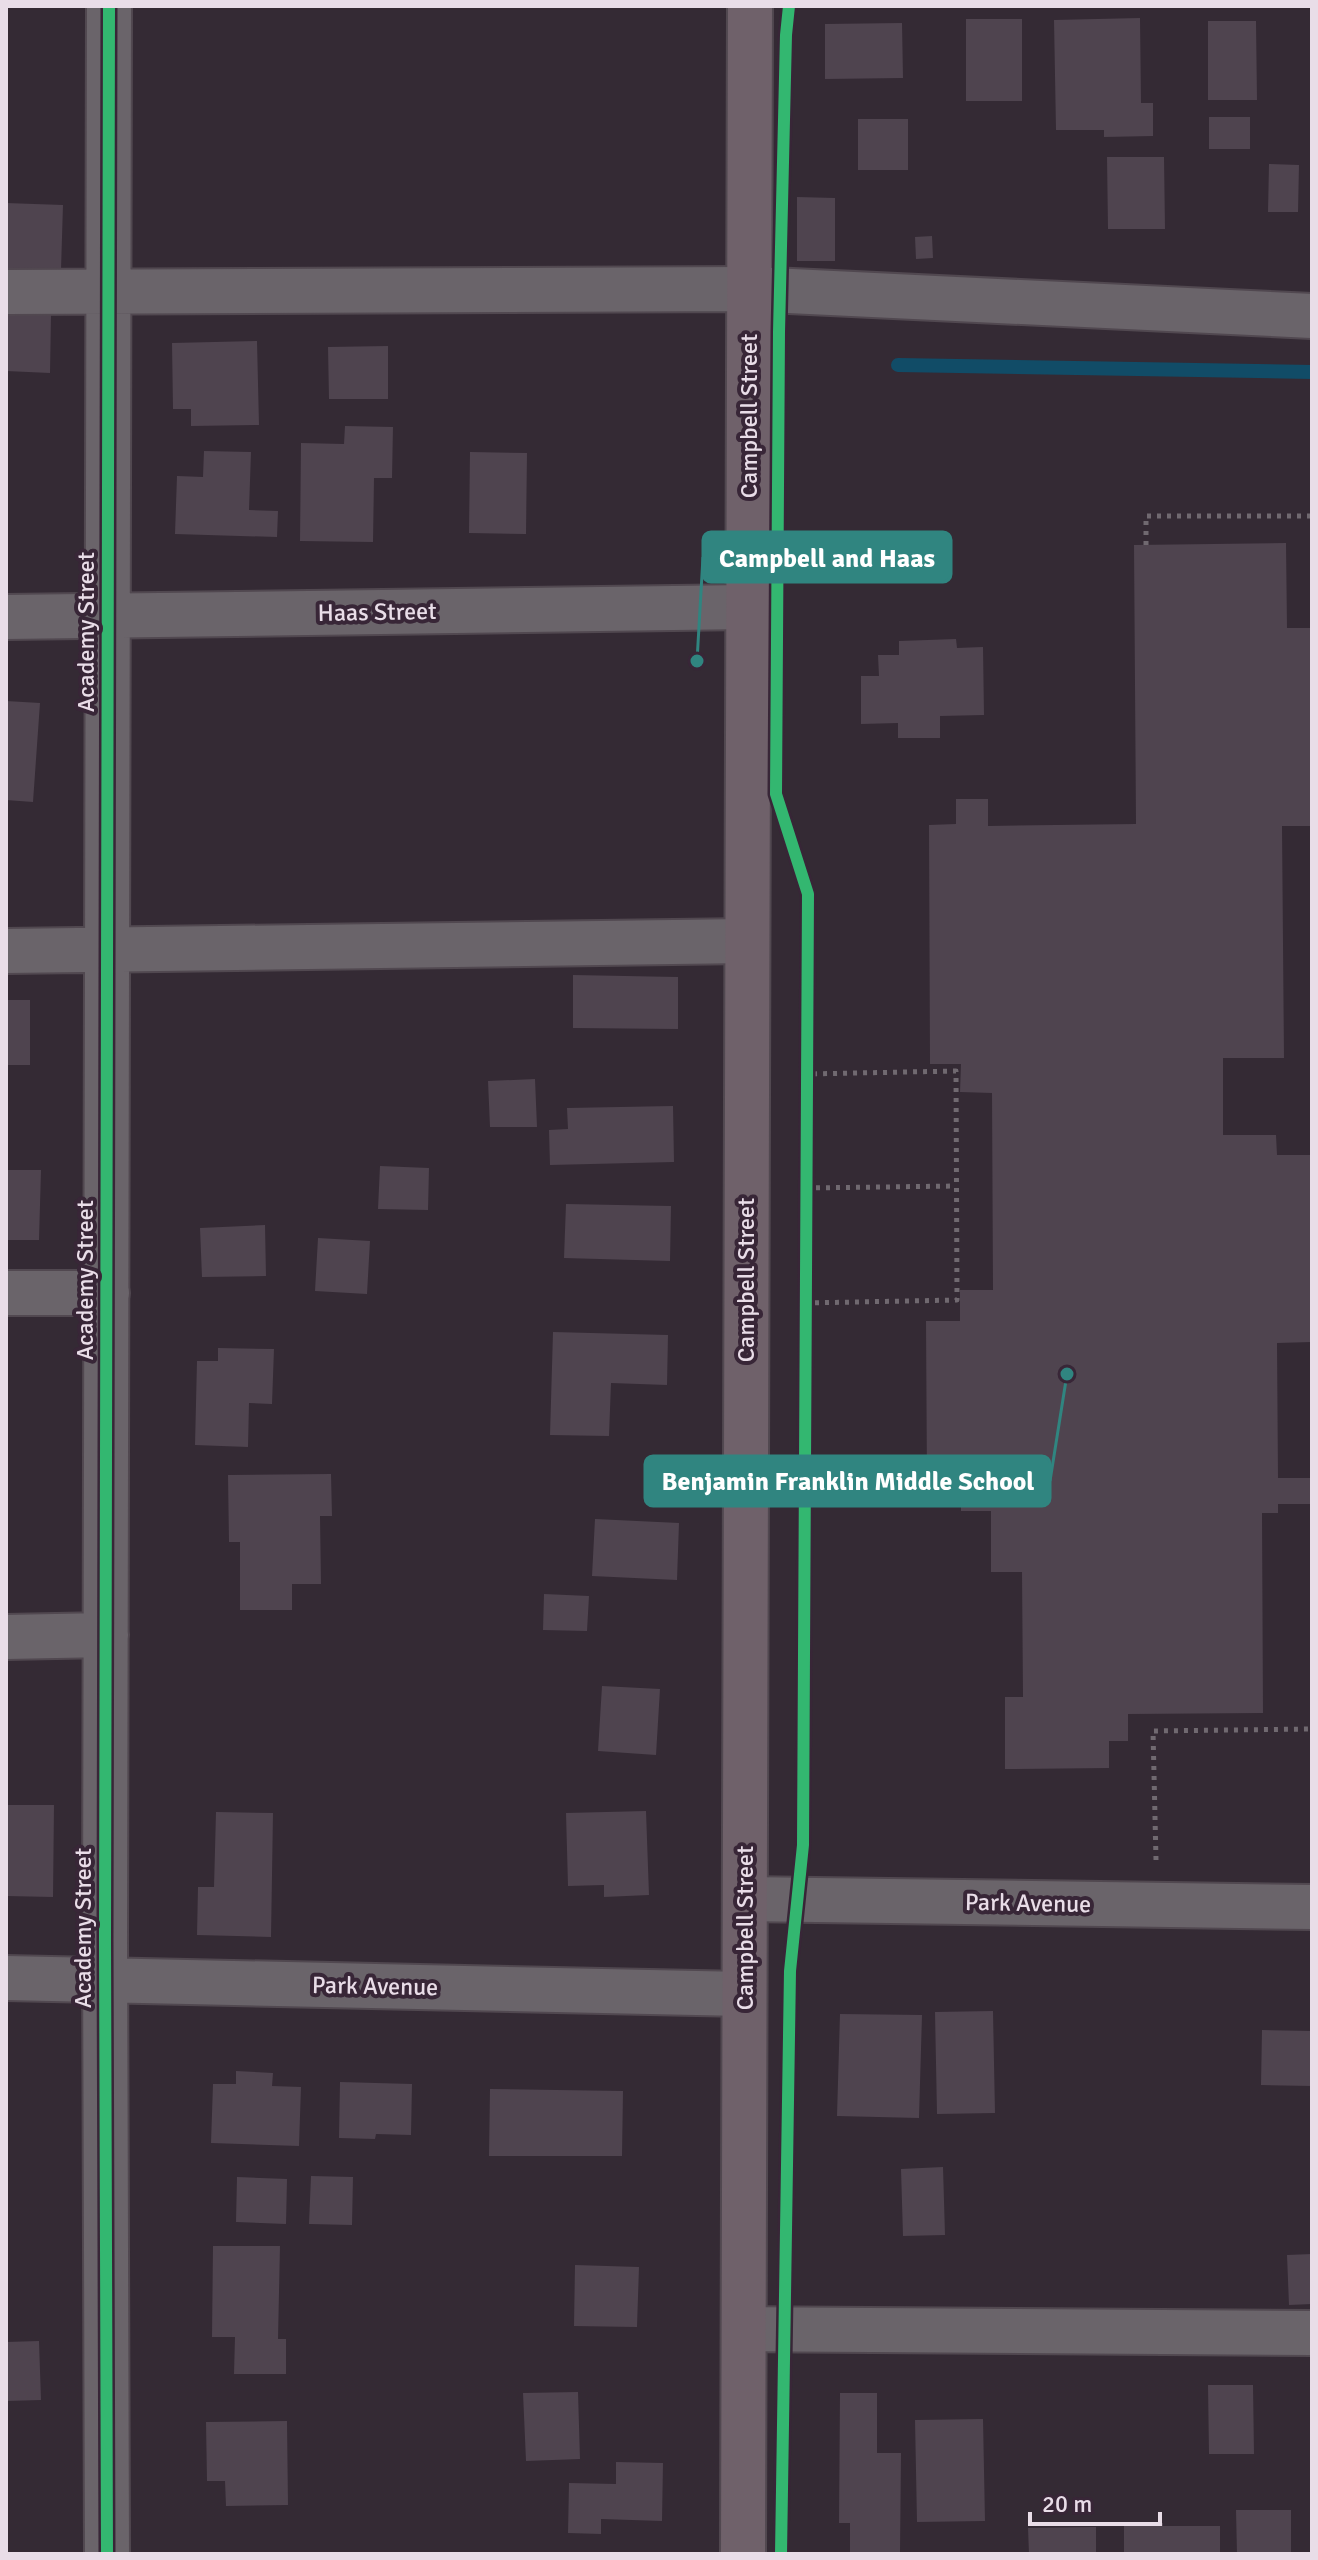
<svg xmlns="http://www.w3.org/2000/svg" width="1318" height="2560" font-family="Signika,sans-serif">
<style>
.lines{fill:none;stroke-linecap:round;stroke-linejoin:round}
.stream{stroke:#114c67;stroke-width:14}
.building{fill:#4f444f}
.minor-casing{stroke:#514850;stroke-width:48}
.major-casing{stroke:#514850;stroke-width:48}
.path{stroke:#706970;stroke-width:5;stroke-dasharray:4 6;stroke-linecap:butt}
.minor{stroke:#6a646a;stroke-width:44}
.major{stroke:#6f616a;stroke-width:44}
.cycleway-casing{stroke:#382637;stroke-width:17}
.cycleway{stroke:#33b770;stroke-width:12}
.labels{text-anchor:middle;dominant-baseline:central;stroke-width:8;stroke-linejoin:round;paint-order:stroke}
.street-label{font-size:24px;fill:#e9dde8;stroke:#382637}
.leader{fill:none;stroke:#308580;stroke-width:3}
.callout-dot{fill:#308580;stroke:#382637;stroke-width:3}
.callout{fill:#308580;stroke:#308580;stroke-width:3}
.callout-label{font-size:26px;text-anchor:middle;font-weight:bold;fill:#fff}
</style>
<rect width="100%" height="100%" fill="#342a34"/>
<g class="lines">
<!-- stream -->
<path class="stream" d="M898 365 1312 372"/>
</g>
<!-- building -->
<path class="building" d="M1140 18 1141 103H1153V136L1104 137V130H1056L1054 20Z
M966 19H1022V101H966Z
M1208 21H1256L1257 100H1208Z
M902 23 903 78 825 79V24Z
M1209 117H1250V149H1209Z
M858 119H908V170H858Z
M1107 157H1164L1165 229H1108Z
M1269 164 1299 165 1298 212H1268Z
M797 197 835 198V261H797Z
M6 203 63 205 61 270 6 268Z
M932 236 933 258 916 259 915 237Z
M6 313 51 314 50 373 6 371Z
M257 341 259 425 191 426V409H173L172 343Z
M388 346V399H329L328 347Z
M345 426 393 427 392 478H374L373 542 300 541 301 443 344 444Z
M204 451 251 452 249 510 278 511 277 537 175 534 177 476 203 477Z
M470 452 527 453 526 534 469 533Z
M1286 543 1287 628H1312V826H1282L1284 1058H1223V1135H1276L1277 1155H1312V1342L1277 1343 1278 1478H1312V1504H1278V1513H1262L1263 1713 1128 1714V1741H1109V1768L1005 1769V1697H1023L1022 1572H991V1511H961V1484H927L926 1321H960V1290H993L992 1093 960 1092 961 1064H930L929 825 956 824V799H988V826L1136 824 1134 545Z
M956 639 957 648 983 647 984 715 940 716V738H898V723L861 724V676H879L878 655H899V641Z
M6 701 40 703 33 802 6 800Z
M573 975 678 977V1029L573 1028Z
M6 1000H30V1065H6Z
M535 1079 537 1127H490L488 1081Z
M673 1106 674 1162 550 1165 549 1130 568 1129 567 1108Z
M380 1166 429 1168 428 1210 378 1209Z
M6 1170H41L39 1240H6Z
M566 1204 671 1206 670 1261 564 1258Z
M265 1225 266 1276 202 1277 200 1228Z
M318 1238 370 1241 367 1294 315 1291Z
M553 1332 668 1335 667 1385 611 1383 609 1436 550 1435Z
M218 1348 274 1349 272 1404 249 1403 248 1447 195 1445 197 1361H218Z
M331 1474 332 1516H320L321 1584H292V1610H240V1542H229L228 1475Z
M595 1519 679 1523 677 1580 592 1576Z
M544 1594 589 1596 587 1631 543 1630Z
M602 1686 660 1689 656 1755 598 1751Z
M6 1805H54L53 1897 6 1896Z
M646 1811 649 1895 604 1897V1885L568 1886 566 1813Z
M216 1812 273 1813 271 1937 197 1935 198 1887H214Z
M993 2011 995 2113 937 2114 935 2012Z
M840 2014 922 2015 919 2118 837 2116Z
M1262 2030 1312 2031V2086L1261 2085Z
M236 2071 273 2073 272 2086 301 2087 299 2146 211 2143 213 2084H236Z
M340 2082 412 2084 411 2135 376 2134 375 2139 339 2138Z
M490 2089 623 2091 622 2156H489Z
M943 2167 945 2235 903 2236 901 2169Z
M311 2176 353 2177 352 2225 309 2224Z
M237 2177 287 2179 286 2224 236 2222Z
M213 2246H280L278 2339H286V2374H234L235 2337H212Z
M1312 2254V2304L1289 2305 1287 2255Z
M575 2265 639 2267 637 2327 574 2326Z
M39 2341 41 2400 6 2401V2342Z
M1208 2385H1253L1254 2454H1209Z
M578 2392 580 2459 526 2461 523 2393Z
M840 2393H877V2453H901L900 2554H850V2523H839Z
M983 2419 985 2521 917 2522 915 2420Z
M287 2421 288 2505 226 2506 225 2481H207L206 2422Z
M616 2462 663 2463 662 2521 601 2519V2534L568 2533 569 2483 616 2484Z
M1236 2510H1291V2554H1237Z
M1124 2523H1163V2526H1220V2554H1124Z
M1096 2527V2554H1029L1028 2528Z"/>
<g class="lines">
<!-- minor casing -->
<g class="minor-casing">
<path id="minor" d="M6 292 749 289 1312 316
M6 617 748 607
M6 951 747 941
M6 1293H107
M6 1637 106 1635
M745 1899 1312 1907
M6 1978 744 1994
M744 2329 1312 2333
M107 2554 105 1940 109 6"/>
</g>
<!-- major casing -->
<g class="major-casing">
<path id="major" d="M743 2554 750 6"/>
</g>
<!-- path -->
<path class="path" d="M1146 545V516H1312
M806 1188 956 1186
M805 1303 957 1300 956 1071 807 1074
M804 1492 961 1495
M1156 1860 1153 1731 1312 1729"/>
<!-- minor -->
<use href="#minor" class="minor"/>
<!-- major -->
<use href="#major" class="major"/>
<!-- cycleway casing -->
<g class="cycleway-casing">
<path id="cycleway" d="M107 2554 105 1940 109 6
M781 2554 790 1971 803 1845 808 894 776 794 779 332 786 35 789 6"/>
</g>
<!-- cycleway -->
<use href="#cycleway" class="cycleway"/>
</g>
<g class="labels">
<!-- street labels -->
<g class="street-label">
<text transform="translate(749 416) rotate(-90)">Campbell Street</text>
<text transform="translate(377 612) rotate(-1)">Haas Street</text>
<text transform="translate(86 632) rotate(-90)">Academy Street</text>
<text transform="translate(85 1280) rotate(-90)">Academy Street</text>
<text transform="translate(746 1280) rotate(-90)">Campbell Street</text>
<text transform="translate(1028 1903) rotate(1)">Park Avenue</text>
<text transform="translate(83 1928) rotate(-90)">Academy Street</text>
<text transform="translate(745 1928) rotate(-90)">Campbell Street</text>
<text transform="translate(375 1986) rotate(1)">Park Avenue</text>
</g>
</g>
<!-- callouts -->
<path class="leader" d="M697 661L703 557M1067 1374L1050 1481"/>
<g class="callout-dot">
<circle cx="697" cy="661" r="8"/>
<circle cx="1067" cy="1374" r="8"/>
</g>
<g class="callout">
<rect x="703" y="532" width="248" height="50" rx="8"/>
<rect x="645" y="1456" width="405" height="50" rx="8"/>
</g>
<g class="callout-label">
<text x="827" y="567">Campbell and Haas</text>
<text x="848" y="1490">Benjamin Franklin Middle School</text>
</g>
<!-- border -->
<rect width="1318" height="2560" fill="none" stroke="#e9dde8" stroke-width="16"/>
<!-- scale -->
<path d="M1030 2512v12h130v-12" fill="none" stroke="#e9dde8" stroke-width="4"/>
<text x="1042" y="2512" font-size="24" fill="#e9dde8" stroke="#382637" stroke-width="6" paint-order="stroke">20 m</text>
</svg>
